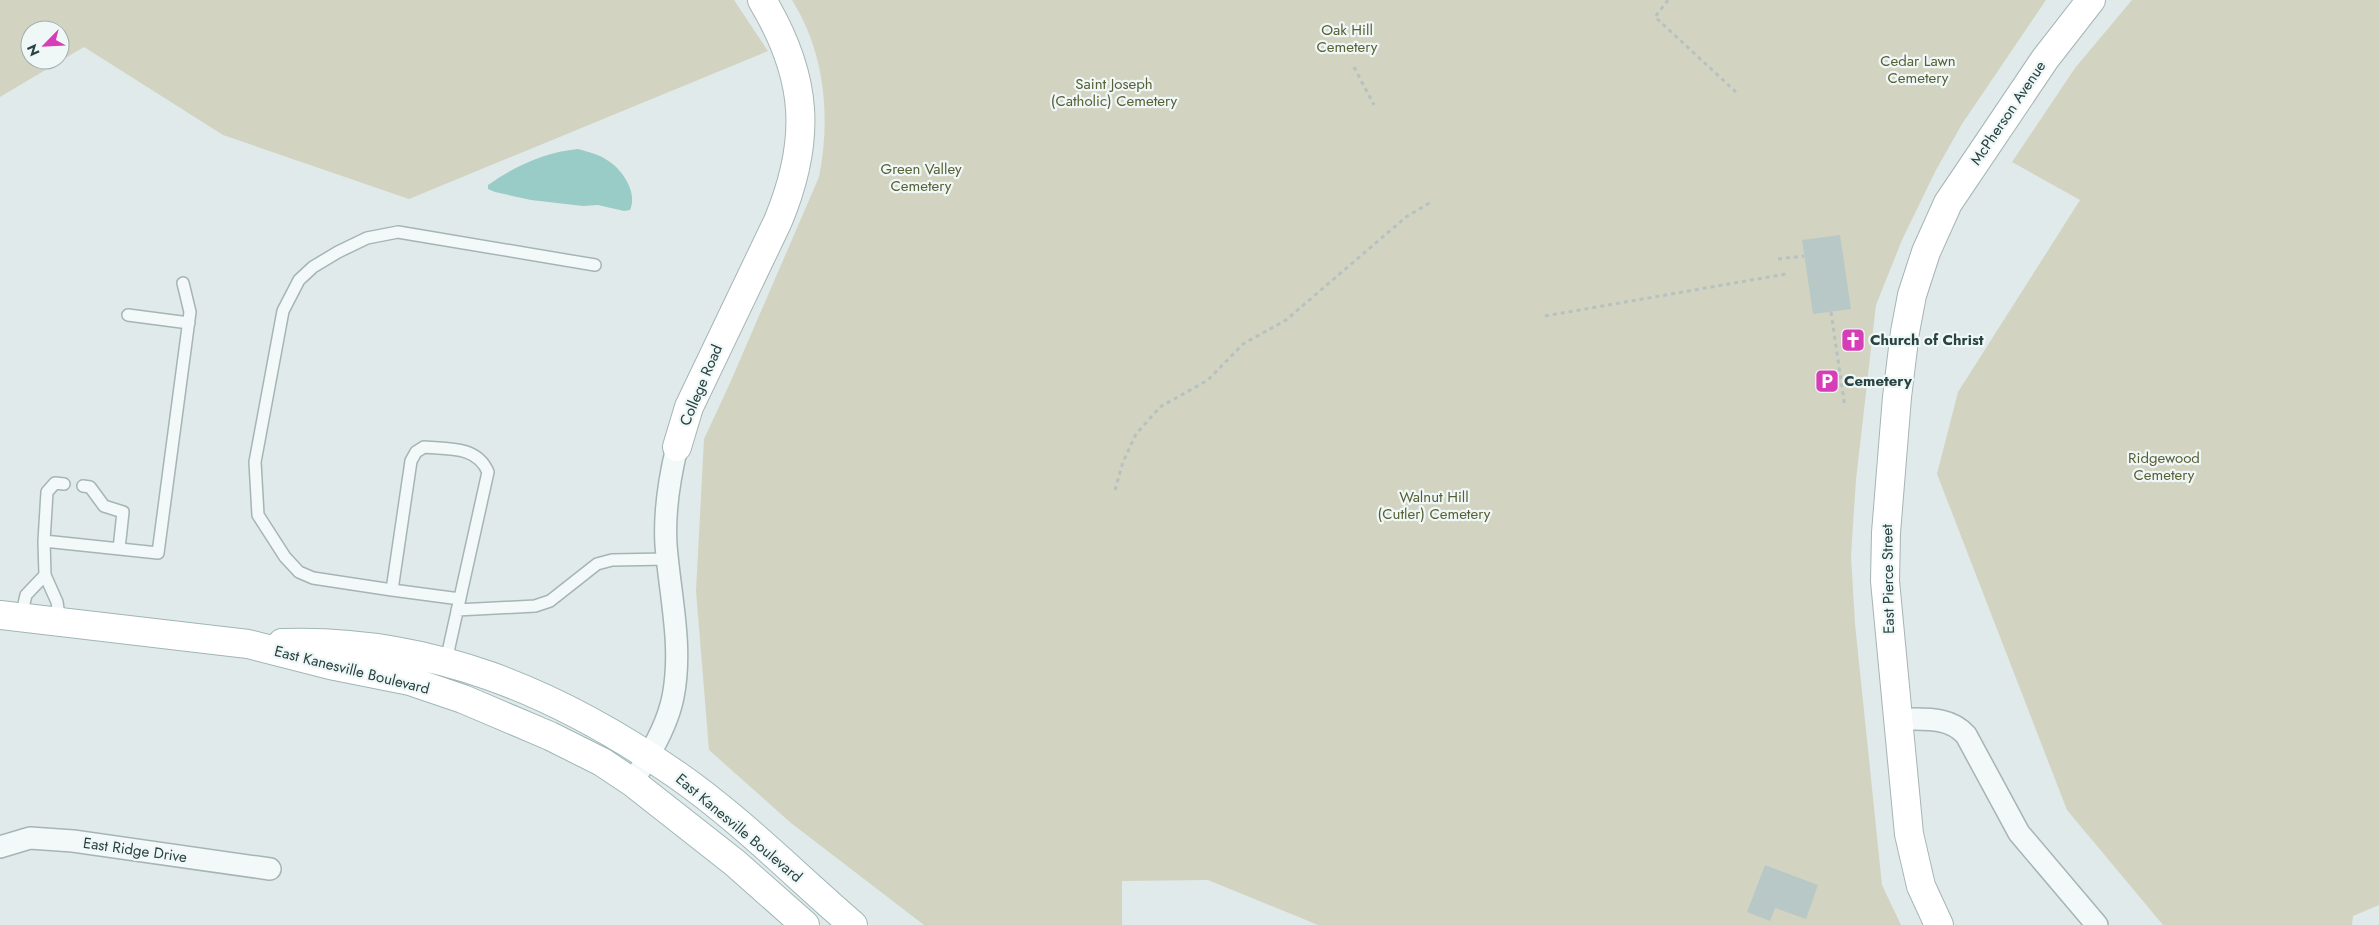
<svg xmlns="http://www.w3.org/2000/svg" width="2379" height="925" font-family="Jost,sans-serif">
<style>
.green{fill:#d2d4c1;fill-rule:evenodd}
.water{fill:#99ccc6}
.building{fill:#b7c8c7}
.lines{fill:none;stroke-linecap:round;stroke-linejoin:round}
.lane-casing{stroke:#a5b5b4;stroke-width:14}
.street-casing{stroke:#a5b5b4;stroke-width:24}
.secondary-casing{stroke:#a5b5b4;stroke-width:30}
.primary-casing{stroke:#9fb6b6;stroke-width:30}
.path{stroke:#b6c2c1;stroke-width:3;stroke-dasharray:4 4;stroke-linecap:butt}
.lane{stroke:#f3f8f8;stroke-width:11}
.street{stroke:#f3f8f8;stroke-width:21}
.secondary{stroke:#fff;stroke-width:28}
.primary{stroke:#fff;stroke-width:28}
.labels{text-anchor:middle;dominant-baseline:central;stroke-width:4.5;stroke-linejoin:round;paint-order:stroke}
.park-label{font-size:15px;fill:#585f34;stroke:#f0f7f7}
.street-label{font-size:15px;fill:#274342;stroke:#f0f7f7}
.poi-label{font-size:15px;font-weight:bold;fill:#274342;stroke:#f0f7f7;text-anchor:start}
</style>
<rect width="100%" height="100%" fill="#e0eaea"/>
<!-- green -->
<path class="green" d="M0 0H734L768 51 409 199 223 135 84 47 0 97ZM30 30H60V60H30Z
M792 0H2046L1962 124 1936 170 1902 240 1876 305 1856 480 1851 556 1855 624 1882 885 1901 925H1318L1208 880 1122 881V925H924L791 823 709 750 696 591 704 439 730 383 819 177C831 116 825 53 792 0Z
M2132 0H2379V905L2353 916 2352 925H2163L2067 810 1937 474 1958 392 2080 200 2012 162 2075 68Z"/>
<!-- water -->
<path class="water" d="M578 149C588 152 599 154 607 160 622 169 638 192 630 210L624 211 598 205 583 206 531 200 495 192 488 189V185C515 166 546 152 578 149Z"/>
<!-- building -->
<path class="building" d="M1840 235 1851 309 1813 314 1802 240Z
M1765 865 1818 885 1806 919 1775 908 1770 921 1747 912Z"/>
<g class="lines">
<!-- lane casing -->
<g class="lane-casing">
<path id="lane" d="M128 315 189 323
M83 486 90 487 104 506 123 512 119 549
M44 541 47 492 55 483 64 484
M392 590 313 578 299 572 285 557 258 515 255 462 283 311 299 280 313 267 338 252 367 238 398 232 595 265
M457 610 535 606 550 601 597 564 612 560 668 559
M21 617 26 595 45 575
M60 622 57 602 45 575 44 541 158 553 190 312 183 283
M446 661 488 472C477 446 449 449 424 447L416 452 411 461 392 590 460 599"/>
</g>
<!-- street casing -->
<g class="street-casing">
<path id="street" d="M1897 719C1922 720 1948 715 1966 735L2019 833 2097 925
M632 782C649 757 667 727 673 697 683 646 670 596 666 545 664 512 669 480 677 447
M0 847 30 838 73 841 270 869"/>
</g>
<!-- secondary casing -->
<g class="secondary-casing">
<path id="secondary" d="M677 447 689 407 778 221C812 139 808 77 762 0
M1939 925 1921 886 1909 834 1885 581 1886 533 1897 397 1905 332 1912 295 1926 252 1948 203 2045 59 2091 0"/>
</g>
<!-- primary casing -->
<g class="primary-casing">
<path id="primary" d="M0 615 248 644 330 665 410 681 463 699 550 736 602 762 632 782 735 863 805 925
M282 643C430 638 557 692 677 775 740 819 795 875 853 925"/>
</g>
<!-- path -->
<path class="path" d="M1668 0 1655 17 1736 92
M1354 67 1374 105
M1778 259 1804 256
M1831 312 1845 407
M1545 316 1786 274
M1115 490 1123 462 1136 434 1160 407 1208 380 1243 344 1286 320 1406 217 1431 202"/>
<!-- lane -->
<use href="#lane" class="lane"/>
<!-- street -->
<use href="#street" class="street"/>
<!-- secondary -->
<use href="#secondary" class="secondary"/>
<!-- primary -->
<use href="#primary" class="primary"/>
</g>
<!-- icons -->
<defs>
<g id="church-square" transform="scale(1.25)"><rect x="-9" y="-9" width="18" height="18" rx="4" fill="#d73db7" stroke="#f0f7f7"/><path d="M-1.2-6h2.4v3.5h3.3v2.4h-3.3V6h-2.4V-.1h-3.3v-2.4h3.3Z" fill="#fff"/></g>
<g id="parking-square" transform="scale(1.25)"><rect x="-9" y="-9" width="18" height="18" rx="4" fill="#d73db7" stroke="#f0f7f7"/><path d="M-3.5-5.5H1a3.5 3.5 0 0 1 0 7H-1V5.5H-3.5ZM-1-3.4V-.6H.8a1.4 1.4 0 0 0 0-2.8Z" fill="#fff"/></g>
</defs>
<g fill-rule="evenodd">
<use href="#church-square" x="1853" y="340"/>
<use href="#parking-square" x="1827" y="381"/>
</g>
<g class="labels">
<!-- park labels -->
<g class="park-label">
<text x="1347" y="30">Oak Hill<tspan x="1347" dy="17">Cemetery</tspan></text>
<text x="1918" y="61">Cedar Lawn<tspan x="1918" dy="17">Cemetery</tspan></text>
<text x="1114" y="84">Saint Joseph<tspan x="1114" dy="17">(Catholic) Cemetery</tspan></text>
<text x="921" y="169">Green Valley<tspan x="921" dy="17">Cemetery</tspan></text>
<text x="2164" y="458">Ridgewood<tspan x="2164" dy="17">Cemetery</tspan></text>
<text x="1434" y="497">Walnut Hill<tspan x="1434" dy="17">(Cutler) Cemetery</tspan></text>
</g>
<!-- street labels -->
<g class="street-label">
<text transform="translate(2008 113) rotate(-56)">McPherson Avenue</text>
<text transform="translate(701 385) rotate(-67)">College Road</text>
<text transform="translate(1888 579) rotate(-91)">East Pierce Street</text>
<text transform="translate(352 670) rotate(14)">East Kanesville Boulevard</text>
<text transform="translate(739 828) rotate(40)">East Kanesville Boulevard</text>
<text transform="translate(135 850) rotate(8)">East Ridge Drive</text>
</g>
<!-- poi labels -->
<g class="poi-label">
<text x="1870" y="340">Church of Christ</text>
<text x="1844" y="381">Cemetery</text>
</g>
</g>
<!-- north arrow -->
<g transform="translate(45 45) rotate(246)"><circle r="24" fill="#f0f7f7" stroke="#a0afaf"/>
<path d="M0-4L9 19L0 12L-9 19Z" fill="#d73db7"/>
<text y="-8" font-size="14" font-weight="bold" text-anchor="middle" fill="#274342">N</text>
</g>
</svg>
